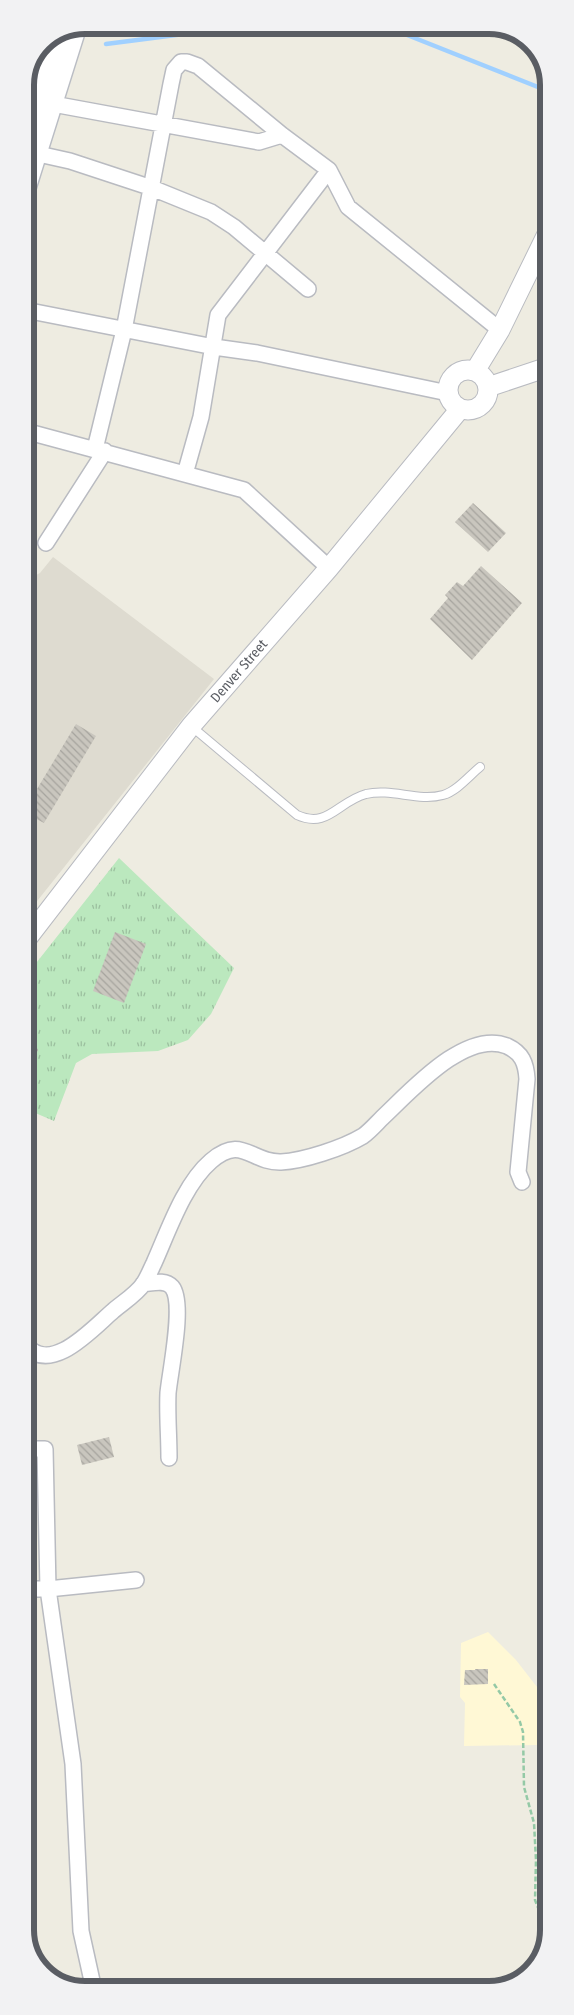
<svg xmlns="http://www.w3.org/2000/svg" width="574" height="2015" font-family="'Fira Sans Condensed',sans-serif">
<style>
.commercial{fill:#fff8d5}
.education{fill:#dedbd0}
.grass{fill:url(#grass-tufts)}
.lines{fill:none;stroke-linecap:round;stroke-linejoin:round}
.stream{stroke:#a0d0ff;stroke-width:4.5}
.building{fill:url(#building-back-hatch)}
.service-casing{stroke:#b9bbc1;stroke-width:10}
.minor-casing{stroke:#b9bbc1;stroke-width:18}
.tertiary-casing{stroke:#b9bbc1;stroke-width:21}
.secondary-casing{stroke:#babdc4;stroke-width:24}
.path{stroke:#94c9a6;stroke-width:2.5;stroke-dasharray:5 2.5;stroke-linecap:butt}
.service{stroke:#fff;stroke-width:8}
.minor{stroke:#fff;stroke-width:15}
.tertiary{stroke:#fff;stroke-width:19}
.secondary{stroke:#fff;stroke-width:21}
.labels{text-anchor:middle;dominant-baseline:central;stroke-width:4;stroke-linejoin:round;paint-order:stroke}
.street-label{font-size:14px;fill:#5a5d63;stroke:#fff}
.rim{fill:none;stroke:#5a5d63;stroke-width:6}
</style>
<defs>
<pattern id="grass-tufts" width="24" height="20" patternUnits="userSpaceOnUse" patternTransform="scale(1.25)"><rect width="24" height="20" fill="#bbe8be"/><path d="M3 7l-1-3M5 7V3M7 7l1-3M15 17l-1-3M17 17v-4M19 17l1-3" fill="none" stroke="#9bbf9e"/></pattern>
<pattern id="building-back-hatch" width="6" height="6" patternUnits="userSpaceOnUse" patternTransform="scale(1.25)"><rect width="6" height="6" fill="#c9c6be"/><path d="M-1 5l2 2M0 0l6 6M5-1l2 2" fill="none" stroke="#a6a49e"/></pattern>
</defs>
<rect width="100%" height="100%" fill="#eeece1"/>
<!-- commercial -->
<path class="commercial" d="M488 1632 516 1660 537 1687 540 1704 537 1745 464 1746 465 1703 460 1697 461 1643Z"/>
<!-- education -->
<path class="education" d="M53 557 214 679 26 915 25 581 40 573Z"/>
<!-- grass -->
<path class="grass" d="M119 858 234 968 211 1014 188 1040 158 1051 92 1054 76 1063 54 1121 26 1109V979L33 967Z"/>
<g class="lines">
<!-- stream -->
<path class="stream" d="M382 25 548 91
M106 44 254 25"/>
</g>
<!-- building -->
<path class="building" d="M473 503 506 533 488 552 455 522Z
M481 566 522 603 472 660 430 619 448 598 445 595 457 582 463 586Z
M76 724 96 736 44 823 25 813V809Z
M115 932 146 944 124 1003 93 991Z
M26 1036 35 1043 38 1050 35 1057 26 1062Z
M109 1437 114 1457 82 1465 77 1445Z
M475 1669H488V1684L464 1685 465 1670H475Z"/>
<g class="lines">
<!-- service casing -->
<g class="service-casing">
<path id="service" d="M191 726 297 815C328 829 337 802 366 794 392 788 418 802 443 795 457 791 469 776 480 767"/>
</g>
<!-- minor casing -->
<g class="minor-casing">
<path id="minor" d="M53 104 259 142 282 135
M25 151 70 161 152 188 211 212 234 227 308 289
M25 310 214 347 257 353 448 393
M25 431 244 490 329 568
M95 449 124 330 171 84 174 70 181 62H187L198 66 282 135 329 170 348 207 500 330
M185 474 201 417 218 315 329 170
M46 543 105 451
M143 1284C153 1283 165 1279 172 1287 185 1303 170 1371 168 1393 167 1414 169 1436 169 1458
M26 1345C51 1376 93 1328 113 1311 122 1303 137 1294 144 1283 148 1277 151 1269 154 1263 168 1232 184 1184 211 1161 242 1134 251 1163 281 1162 303 1161 343 1148 363 1136 370 1131 376 1124 382 1118 410 1092 465 1029 507 1046 522 1053 526 1063 527 1079L518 1172 522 1182
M26 1449H45L48 1589 73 1764 81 1931 94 1990
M26 1589H48L136 1580"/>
</g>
<!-- tertiary casing -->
<g class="tertiary-casing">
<path id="tertiary" d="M448 390a20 20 0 1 1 40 0a20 20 0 1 1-40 0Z
M475 371 500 330 548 232
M488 387 548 367
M26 940 191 726 329 568 460 409"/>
</g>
<!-- secondary casing -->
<g class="secondary-casing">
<path id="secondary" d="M25 136 53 38
M25 188 75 29"/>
</g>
<!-- path -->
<path class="path" d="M494 1684 520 1722 523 1732 524 1787 534 1823 536 1860 535 1900 548 1933"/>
<!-- service -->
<use href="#service" class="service"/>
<!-- minor -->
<use href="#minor" class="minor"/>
<!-- tertiary -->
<use href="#tertiary" class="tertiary"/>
<!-- secondary -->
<use href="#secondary" class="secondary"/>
</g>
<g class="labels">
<!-- street labels -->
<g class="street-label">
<text transform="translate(239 671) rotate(-49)">Denver Street</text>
</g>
</g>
<!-- crop -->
<path d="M0 0H574V2015H0ZM85 34H489A51 51 0 0 1 540 85V1930A51 51 0 0 1 489 1981H85A51 51 0 0 1 34 1930V85A51 51 0 0 1 85 34Z" fill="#f2f2f3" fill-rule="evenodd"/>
<path class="rim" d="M85 34H489A51 51 0 0 1 540 85V1930A51 51 0 0 1 489 1981H85A51 51 0 0 1 34 1930V85A51 51 0 0 1 85 34Z"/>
</svg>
